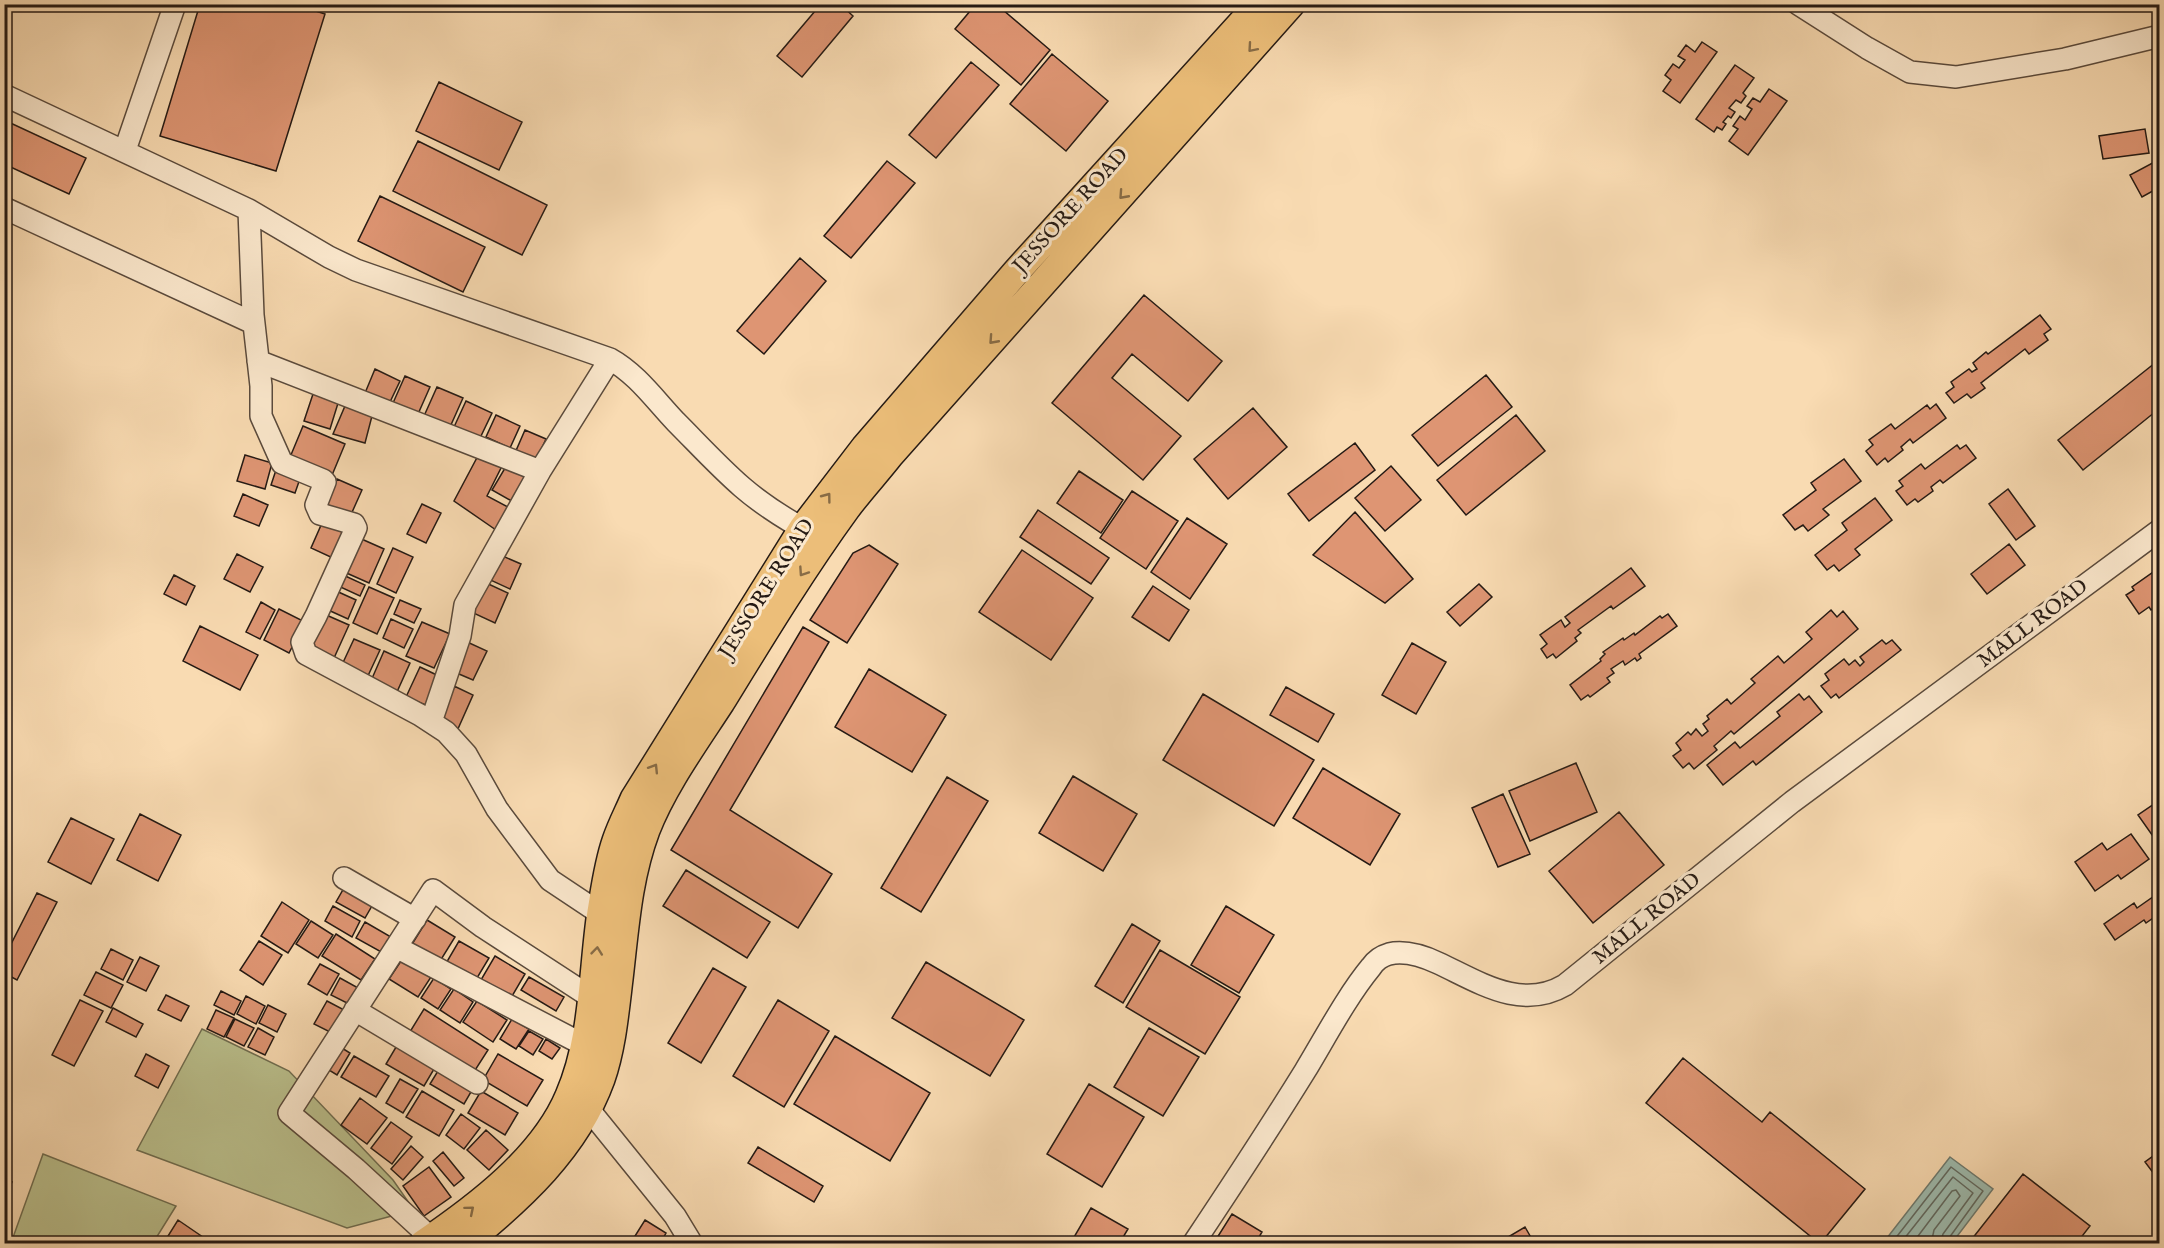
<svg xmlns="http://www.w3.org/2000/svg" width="2164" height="1248" font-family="'IM FELL English',serif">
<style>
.green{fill:#bbc18e;stroke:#706e51;stroke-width:1.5}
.water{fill:#9ebbae;stroke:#6e7b70;stroke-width:1.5}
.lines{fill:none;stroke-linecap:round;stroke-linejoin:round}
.shore{stroke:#626a61;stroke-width:1.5}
.building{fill:#de9573;stroke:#251a14;stroke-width:1.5}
.minor-casing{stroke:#5a4a3c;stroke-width:24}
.major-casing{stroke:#251a14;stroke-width:30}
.minor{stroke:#fbe8cd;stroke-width:21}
.major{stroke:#ecbe79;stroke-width:27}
.oneway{stroke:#886c46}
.labels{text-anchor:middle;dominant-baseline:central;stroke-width:6;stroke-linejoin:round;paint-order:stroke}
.street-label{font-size:21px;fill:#251a14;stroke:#fbe8cd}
</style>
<rect width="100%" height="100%" fill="#f9dbb2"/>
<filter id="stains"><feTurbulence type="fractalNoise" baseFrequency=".00333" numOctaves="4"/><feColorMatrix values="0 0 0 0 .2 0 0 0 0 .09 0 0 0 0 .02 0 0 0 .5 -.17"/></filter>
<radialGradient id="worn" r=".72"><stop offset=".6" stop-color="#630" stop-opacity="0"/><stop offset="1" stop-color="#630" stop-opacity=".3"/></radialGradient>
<!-- green -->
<path class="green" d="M202 1029 289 1071 393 1180 414 1210 347 1228 137 1150Z
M43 1154 176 1206 153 1243H11Z"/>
<!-- water -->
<path class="water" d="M1950 1157 1993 1189 1952 1243H1883Z"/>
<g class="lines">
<!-- shore -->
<path class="shore" d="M1891 1244 1951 1167 1983 1191 1949 1238 1948 1244
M1900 1244 1953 1177 1973 1193 1943 1234 1940 1244
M1912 1244 1952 1191 1956 1190 1960 1196 1934 1230 1931 1244"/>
</g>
<!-- building -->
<path class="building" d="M200 4H294L325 14 276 171 160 136Z
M821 4H840L853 16 802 77 777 56Z
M976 4H996L1050 50 1021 85 955 29Z
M1702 42 1717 52 1680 103 1663 91 1671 80 1665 75 1673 64 1679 68 1685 60 1678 56 1686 45 1695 52Z
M1052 54 1108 101 1066 151 1010 104Z
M971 62 999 85 936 158 909 135Z
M1735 65 1754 78 1743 93 1746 96 1741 103 1736 100 1729 108 1735 112 1731 118 1728 116 1723 122 1726 124 1722 130 1717 127 1714 132 1696 119Z
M439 82 522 122 499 170 416 131Z
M1769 89 1787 101 1748 155 1729 141 1738 129 1733 126 1740 116 1745 120 1752 109 1747 106 1753 98 1760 102Z
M4 120 86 158 69 194 4 164Z
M2145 129 2149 153 2103 159 2099 136Z
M418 141 547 205 522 255 393 191Z
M2160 159V187L2142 197 2130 175Z
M887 161 915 183 851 258 824 236Z
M380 196 485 247 463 292 358 241Z
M800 258 826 281 764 354 737 331Z
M1144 295 1222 361 1188 401 1132 354 1112 378 1181 436 1143 480 1052 403Z
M2040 315 2051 329 2044 334 2048 340 2029 354 2025 349 1981 383 1985 388 1971 398 1967 394 1954 403 1946 393 1954 387 1951 382 1969 369 1972 372 1977 369 1973 363 1986 352 1988 354Z
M2160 359V408L2083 470 2058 440Z
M375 369 400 381 389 404 365 393Z
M1486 375 1512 407 1438 466 1412 435Z
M405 376 430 387 418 414 393 403Z
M437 387 463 398 450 427 424 416Z
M314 391 339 400 330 429 304 421Z
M466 401 492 413 480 438 454 427Z
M1936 404 1946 418 1913 443 1910 439 1901 447 1903 450 1888 462 1885 458 1877 465 1866 451 1873 445 1869 440 1891 424 1895 429 1927 405 1930 409Z
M345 406 372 416 365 443 333 434Z
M1253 408 1287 447 1228 499 1194 459Z
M496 415 520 426 510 448 486 437Z
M1516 415 1545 451 1466 515 1437 480Z
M303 426 345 444 330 480 288 462Z
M525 430 546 439 535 463 515 453Z
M1355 443 1375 470 1309 521 1288 494Z
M1957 445 1960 449 1966 445 1976 458 1943 483 1940 480 1931 487 1933 491 1918 502 1915 499 1907 505 1896 491 1903 486 1899 481 1921 464 1925 469Z
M480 452 503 464 487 496 508 507 496 530 454 501Z
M245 455 272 463 265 489 237 481Z
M1844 459 1861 481 1823 509 1829 515 1808 531 1803 525 1795 530 1783 515 1816 490 1811 483Z
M508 463 533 478 517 504 492 490Z
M278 464 302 473 295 493 271 485Z
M1391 466 1421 500 1385 531 1355 498Z
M1079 471 1123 500 1101 533 1057 503Z
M337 479 362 490 349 519 324 509Z
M2008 489 2035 526 2016 540 1989 504Z
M1132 491 1178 521 1146 569 1100 538Z
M243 494 268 505 259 526 234 516Z
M1875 498 1892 520 1855 549 1860 555 1839 571 1834 565 1827 570 1815 555 1847 530 1842 523Z
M422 504 441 513 426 543 407 534Z
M1038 510 1109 558 1091 584 1020 537Z
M1355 512 1413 579 1385 603 1313 555Z
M1187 518 1227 544 1190 599 1151 572Z
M322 523 347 534 335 559 311 548Z
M357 537 384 549 369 583 342 571Z
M2009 544 2025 565 1987 594 1971 574Z
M869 545 898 564 847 643 810 620 853 553Z
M393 548 413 557 396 593 377 584Z
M1022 550 1093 598 1051 660 979 612Z
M237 554 263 567 250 592 224 579Z
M498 554 521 564 510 589 486 578Z
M1631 568 1645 586 1613 609 1611 606 1578 630 1581 633 1575 638 1577 641 1556 658 1553 654 1547 658 1541 649 1547 644 1540 635 1561 620 1565 627 1570 623 1565 617Z
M2159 568 2160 600 2157 602 2159 604 2151 610 2149 607 2139 614 2126 595 2134 590 2132 587Z
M341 574 365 585 360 596 336 585Z
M174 575 195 586 186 605 164 594Z
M482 581 508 593 495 623 469 611Z
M1479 584 1492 597 1460 626 1447 612Z
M1153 586 1189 610 1169 641 1132 617Z
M369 587 394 598 377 634 353 623Z
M334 590 356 600 348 619 326 609Z
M400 600 421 609 414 623 394 614Z
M261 602 275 610 260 639 246 632Z
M279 609 305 622 289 653 264 640Z
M1831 610 1837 617 1843 611 1858 629 1734 734 1731 731 1714 746 1717 750 1694 769 1689 763 1683 768 1673 756 1681 750 1676 743 1688 732 1691 735 1696 729 1702 736 1708 731 1703 724 1709 719 1707 716 1727 699 1731 704 1755 683 1751 679 1778 656 1784 663 1812 639 1806 632Z
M324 614 349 625 334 658 309 647Z
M1668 614 1677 626 1639 654 1641 658 1637 661 1635 658 1625 665 1623 661 1611 669 1614 673 1607 678 1610 682 1590 697 1588 695 1581 700 1570 685 1601 661 1600 659 1605 654 1603 652 1623 638 1624 640 1634 633 1635 635 1660 616 1662 618Z
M391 619 413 629 404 648 383 638Z
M422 622 450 634 434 668 406 656Z
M200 626 258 655 240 690 183 661Z
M803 627 829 642 730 810 832 874 798 928 671 850Z
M354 639 380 650 366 680 340 669Z
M1882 640 1886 644 1892 640 1901 650 1839 698 1836 694 1831 698 1821 686 1829 680 1825 674 1844 659 1849 665 1855 660 1860 666 1864 662 1860 657Z
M465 641 487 651 473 680 452 671Z
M1412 643 1446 662 1416 714 1382 695Z
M384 651 410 663 396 694 370 683Z
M420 667 443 678 433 708 406 697Z
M869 669 946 715 912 772 835 727Z
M454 686 473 695 457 731 437 722Z
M1286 687 1334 714 1318 742 1270 715Z
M1203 694 1314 760 1274 826 1163 760Z
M1799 694 1804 700 1809 696 1822 712 1756 765 1753 761 1723 785 1707 765 1735 742 1740 748 1780 716 1777 712Z
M1576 763 1597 812 1530 841 1509 791Z
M1323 768 1400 814 1370 865 1293 818Z
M1073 776 1137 814 1103 871 1039 833Z
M947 777 988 801 921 912 881 888Z
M1503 794 1530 854 1498 867 1472 808Z
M2160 800V840L2157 842 2138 815Z
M1619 812 1664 865 1593 923 1549 871Z
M140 814 181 835 158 881 117 860Z
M71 818 114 839 91 884 48 862Z
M2131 834 2149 859 2121 879 2118 875 2095 891 2075 862 2102 843 2107 850Z
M686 870 770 922 747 958 663 906Z
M344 888 373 904 365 918 336 902Z
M2160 892V913L2146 923 2144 920 2115 940 2104 924 2134 903 2137 908Z
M37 893 57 902 17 980 4 973V958Z
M282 902 309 920 288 953 261 936Z
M333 906 360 921 352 937 325 921Z
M1226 906 1274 935 1239 993 1191 965Z
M427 920 455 937 437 966 409 949Z
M311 921 333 935 318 958 296 944Z
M365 922 391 937 383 953 356 938Z
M1132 924 1160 941 1123 1003 1095 986Z
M336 934 375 959 361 980 322 956Z
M259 941 282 955 263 985 240 970Z
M459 941 489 958 474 983 445 965Z
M111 949 133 960 123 980 101 969Z
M1160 950 1240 997 1205 1054 1126 1007Z
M495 956 525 974 508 1003 478 985Z
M140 957 159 966 146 991 127 982Z
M403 958 431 977 418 997 389 979Z
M926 962 1024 1020 990 1076 892 1018Z
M320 964 339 974 327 995 308 984Z
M713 968 746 987 701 1063 668 1043Z
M96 972 123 985 111 1008 84 995Z
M529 977 564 997 556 1011 521 990Z
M340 978 360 989 351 1005 331 995Z
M434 978 451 989 438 1009 421 998Z
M454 989 473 1002 460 1023 440 1010Z
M221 991 241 1001 234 1015 214 1005Z
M166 995 189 1006 181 1021 158 1010Z
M246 996 265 1006 256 1024 237 1014Z
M80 1000 103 1011 74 1066 52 1055Z
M778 1000 829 1031 784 1107 733 1076Z
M327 1001 348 1012 336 1035 314 1024Z
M477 1001 507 1020 493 1042 463 1022Z
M268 1005 286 1014 277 1032 259 1023Z
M113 1008 143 1024 136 1037 106 1022Z
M424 1009 488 1050 472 1075 408 1035Z
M216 1010 234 1018 224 1037 207 1029Z
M235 1019 254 1028 244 1046 226 1037Z
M512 1019 529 1029 516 1049 500 1039Z
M258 1028 274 1037 265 1055 248 1047Z
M1149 1028 1199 1057 1163 1116 1114 1087Z
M529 1031 543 1039 533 1055 519 1046Z
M835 1036 930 1093 890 1161 794 1104Z
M546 1039 560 1048 552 1059 539 1051Z
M399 1042 437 1064 424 1086 386 1064Z
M337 1045 350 1053 337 1075 324 1067Z
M146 1054 169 1066 158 1088 135 1076Z
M498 1054 543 1080 527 1106 483 1080Z
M354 1056 389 1076 376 1097 341 1077Z
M1683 1058 1762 1122 1770 1112 1865 1189 1820 1244 1646 1103Z
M441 1066 475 1085 464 1104 430 1084Z
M400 1079 418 1089 403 1113 386 1103Z
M1089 1084 1144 1117 1102 1187 1047 1154Z
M422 1091 454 1110 439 1136 406 1117Z
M481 1091 518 1113 505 1135 468 1113Z
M360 1098 387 1118 367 1144 341 1125Z
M461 1114 480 1128 464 1149 446 1135Z
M391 1122 412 1137 392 1164 371 1148Z
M486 1130 508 1150 489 1170 467 1150Z
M411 1146 423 1157 403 1180 391 1169Z
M758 1147 823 1186 814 1202 748 1163Z
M2160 1151V1176L2157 1178 2145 1162Z
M443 1152 464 1178 454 1186 433 1161Z
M429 1167 451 1197 424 1216 403 1186Z
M2023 1174 2090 1226 2076 1244H1968Z
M4 1179 12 1182 4 1199Z
M1091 1208 1128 1229 1119 1244H1070Z
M1232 1214 1262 1232 1255 1244H1220L1215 1241Z
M178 1220 213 1244H163Z
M645 1220 666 1233 660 1244H630Z
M1525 1227 1533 1241 1529 1244H1506L1503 1240Z
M1267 1237 1279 1244H1263Z"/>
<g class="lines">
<!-- minor casing -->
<g class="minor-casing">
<path id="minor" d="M1798 4 1867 48 1910 72 1956 77 2065 59 2160 36
M4 95 249 210 329 257 356 270 610 359C637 374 655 400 676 422 698 444 719 467 742 487 764 506 790 522 816 536
M125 150 175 4
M4 208 253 323
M249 210 253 315 261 386V416L282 463 323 480 325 482 316 505 320 514 354 524 356 528 316 616 302 642 306 654 420 715 446 732 466 754 497 809 550 880 601 914
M258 361 540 471
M431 722 460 636 465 605 540 471 610 359
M344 878 415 919
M396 947 584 1045
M355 1010 477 1083
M575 1102 595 1117 675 1216 692 1244
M431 1238 356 1169 289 1113 433 890 483 927 592 998
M1193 1244C1231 1187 1269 1129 1305 1071 1325 1038 1347 996 1371 967 1375 961 1382 956 1389 954 1406 950 1423 956 1438 963 1479 982 1521 1011 1565 985L1792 802 2160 530"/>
</g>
<!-- major casing -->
<g class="major-casing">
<path id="major" d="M423 1244C476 1208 543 1158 569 1096 594 1038 592 974 601 912 605 888 608 864 616 841 621 826 628 813 634 799L803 528 865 447 1017 271 1259 4
M464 1244C520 1199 576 1148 601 1079 612 1047 615 1012 619 979 625 928 628 878 646 830 663 786 695 742 721 702 761 637 801 571 846 509 860 490 876 473 890 455L1291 4"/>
</g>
<!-- minor -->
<use href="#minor" class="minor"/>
<!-- major -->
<use href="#major" class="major"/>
</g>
<!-- one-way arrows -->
<defs><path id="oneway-chevron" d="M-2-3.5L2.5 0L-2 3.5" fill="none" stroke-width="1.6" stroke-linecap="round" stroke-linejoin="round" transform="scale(1.5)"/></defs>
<g class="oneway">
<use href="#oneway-chevron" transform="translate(1252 48) rotate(131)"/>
<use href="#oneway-chevron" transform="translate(1123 195) rotate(132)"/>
<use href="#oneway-chevron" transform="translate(993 340) rotate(132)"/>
<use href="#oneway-chevron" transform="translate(827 497) rotate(-53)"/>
<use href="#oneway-chevron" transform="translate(803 572) rotate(124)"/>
<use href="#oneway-chevron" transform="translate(654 768) rotate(-58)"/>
<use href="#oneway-chevron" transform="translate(597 951) rotate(-84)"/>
<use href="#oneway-chevron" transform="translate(470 1210) rotate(-40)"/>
</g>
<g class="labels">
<!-- street labels -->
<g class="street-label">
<text transform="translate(1071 211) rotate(-48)">JESSORE ROAD</text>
<text transform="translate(767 589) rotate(-58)">JESSORE ROAD</text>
<text transform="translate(2033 624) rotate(-37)">MALL ROAD</text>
<text transform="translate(1647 919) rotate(-39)">MALL ROAD</text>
</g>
</g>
<!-- margin -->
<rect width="2164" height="1248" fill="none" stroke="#f9dbb2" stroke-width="24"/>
<rect x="6" y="6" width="2152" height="1236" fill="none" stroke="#251a14" stroke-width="3"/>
<rect x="12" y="12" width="2140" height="1224" fill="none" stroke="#251a14" stroke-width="1.5"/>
<rect width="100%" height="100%" filter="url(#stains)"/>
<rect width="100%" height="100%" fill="url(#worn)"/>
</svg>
